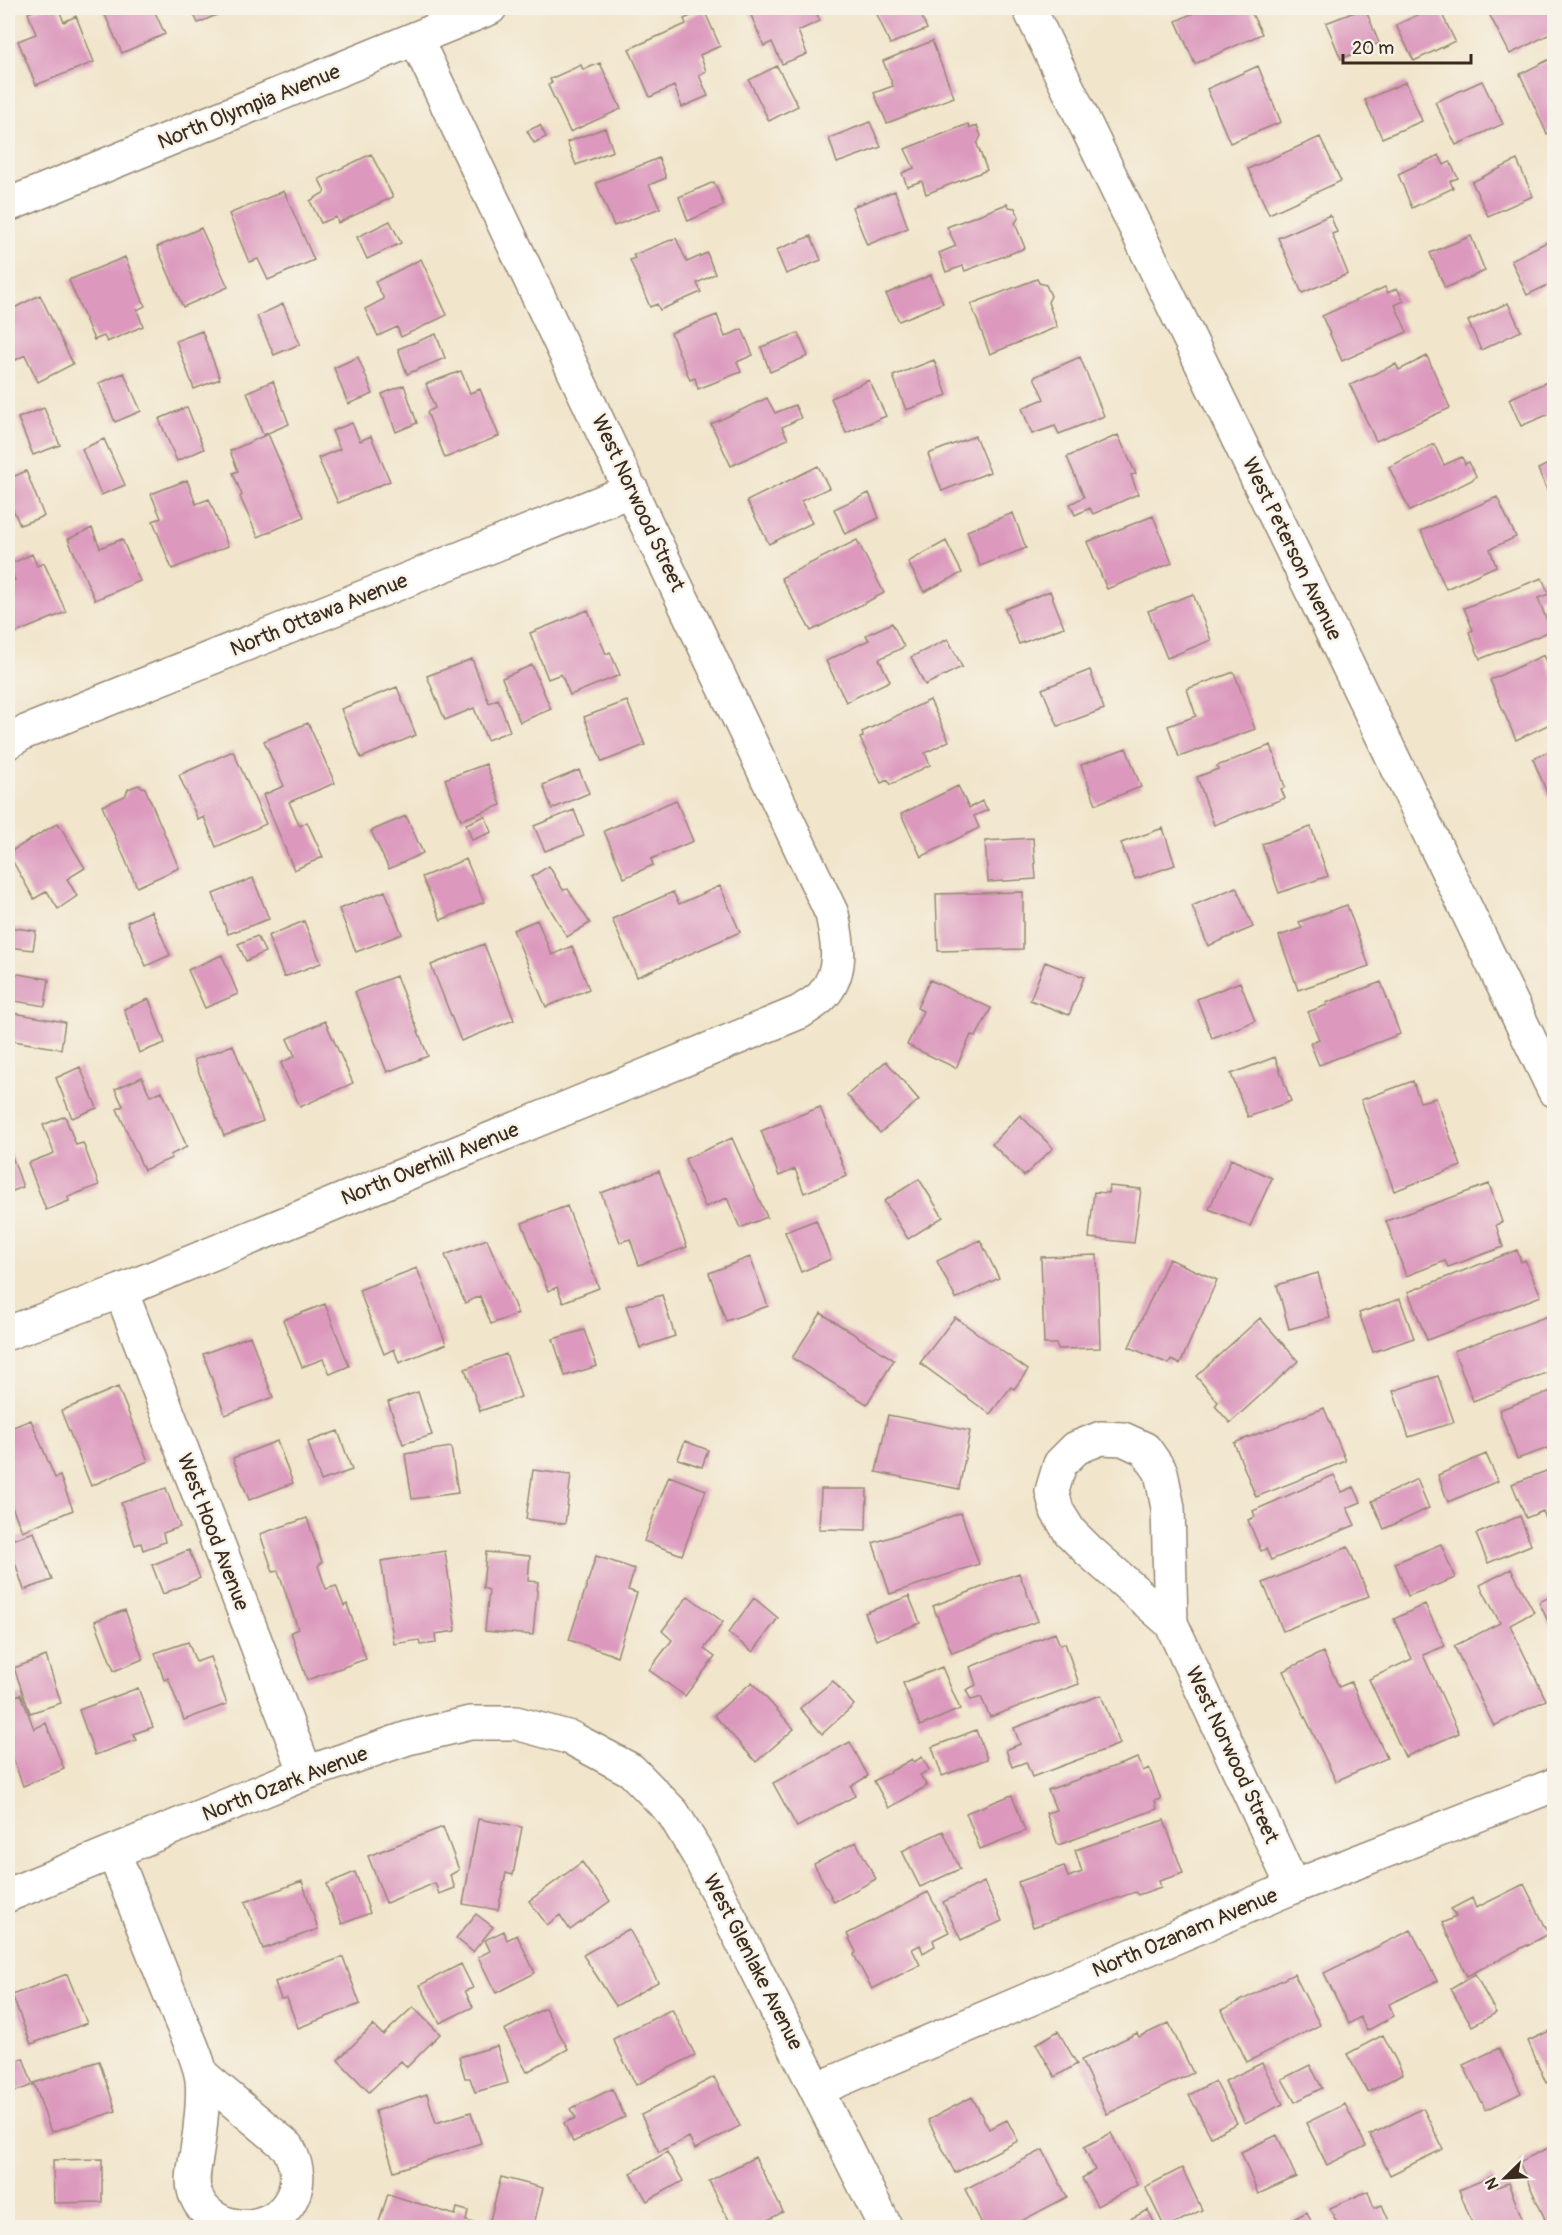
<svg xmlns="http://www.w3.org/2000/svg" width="1562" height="2235" font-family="Pangolin,sans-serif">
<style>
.building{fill:#dc99bd}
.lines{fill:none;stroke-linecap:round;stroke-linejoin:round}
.minor-casing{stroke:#968874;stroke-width:36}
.minor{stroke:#fff;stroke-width:33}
.labels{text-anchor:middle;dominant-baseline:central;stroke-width:5;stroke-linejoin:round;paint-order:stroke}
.street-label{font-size:21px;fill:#3b2a1e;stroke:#f7f3e8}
</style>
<rect width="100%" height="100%" fill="#f7f3e8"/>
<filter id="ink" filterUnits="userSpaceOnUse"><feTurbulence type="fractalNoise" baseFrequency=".0167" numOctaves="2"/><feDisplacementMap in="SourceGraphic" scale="12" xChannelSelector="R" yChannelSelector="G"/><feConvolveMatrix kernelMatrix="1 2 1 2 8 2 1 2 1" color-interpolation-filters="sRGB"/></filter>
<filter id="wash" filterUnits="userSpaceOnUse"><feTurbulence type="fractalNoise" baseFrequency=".008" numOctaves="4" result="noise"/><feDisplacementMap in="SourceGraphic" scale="24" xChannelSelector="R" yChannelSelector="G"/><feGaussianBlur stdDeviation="1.35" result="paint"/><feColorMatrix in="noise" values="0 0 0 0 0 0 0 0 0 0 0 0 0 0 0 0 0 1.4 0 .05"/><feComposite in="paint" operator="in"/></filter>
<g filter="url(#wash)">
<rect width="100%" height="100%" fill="#f1e5cb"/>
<g id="blocks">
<!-- building -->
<path class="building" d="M41 8H58L64 22 76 16 94 62 36 85 18 41 36 34 28 13Z
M102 8H153L165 34 122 53Z
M191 8H227L220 10 221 13 198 23Z
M748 8H814L820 21 798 31 807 54 782 64 772 42 764 46Z
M889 8H918L927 29 890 44 876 12Z
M1204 8H1254L1250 10 1262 34 1195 64 1176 21Z
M1365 8 1379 43 1341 59 1326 23Z
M1432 8H1439L1455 41 1414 61 1396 25Z
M1486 8H1554V32L1510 54Z
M704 10 720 46 700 55 706 71 699 75 708 96 682 107 674 86 650 97 629 49 686 24 684 19Z
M932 41 954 97 887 123 874 93 893 86 883 61Z
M1554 57V130L1547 134 1520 74Z
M600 63 621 109 570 132 548 85 552 83 550 79 581 65 583 70Z
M777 66 798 106 769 121 749 80Z
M1258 66 1281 122 1230 143 1207 89Z
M1482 81 1503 124 1456 145 1435 102Z
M1406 82 1422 121 1382 138 1365 100Z
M870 122 881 147 837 163 829 138Z
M968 124 970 128 977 126 981 136 977 144 987 170 926 194 922 181 907 186 902 173 914 168 905 149Z
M540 125 546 137 534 143 527 131Z
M605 128 613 151 576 165 567 142Z
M1320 137 1341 181 1269 214 1248 169Z
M371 154 393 197 338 223 336 217 321 223 310 201 325 192 319 179Z
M1439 155 1444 165 1450 162 1458 178 1450 181 1453 188 1412 208 1398 174Z
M659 158 666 178 649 185 660 208 614 226 596 183Z
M1517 160 1533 196 1488 216 1472 182Z
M714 182 724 205 688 221 679 197Z
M284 191 314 260 268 280 258 259 249 262 229 214Z
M895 191 908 228 867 245 852 207Z
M1007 204 1009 207 1015 208 1019 217 1015 223 1025 248 965 271 963 266 946 272 939 253 956 246 947 227Z
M1330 215 1337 232 1332 234 1348 274 1302 293 1278 238Z
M390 221 401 243 367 259 357 237Z
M201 228 228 287 183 307 157 247Z
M811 236 821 260 786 274 776 250Z
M1471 236 1485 271 1445 288 1430 253Z
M676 238 687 262 707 253 715 274 697 283 701 292 660 310 657 304 650 307 630 260 635 258 633 255Z
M1553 239 1554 282 1527 295 1511 260Z
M125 257 145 306 137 310 143 326 107 342 104 336 94 340 69 280Z
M421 259 447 315 401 337 397 327 378 336 365 309 384 299 375 282Z
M931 275 943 303 899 321 886 294Z
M1037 279 1039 283 1046 285 1051 296 1048 302 1057 327 990 354 971 304Z
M1385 287 1388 293 1397 288 1404 301 1395 305 1407 332 1342 361 1322 316Z
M40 295 73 364 38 382 25 355 16 360 8 343V311Z
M1508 303 1521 331 1481 350 1468 321Z
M283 304 300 344 274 355 257 316Z
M717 315 725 337 742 329 753 355 737 362 741 372 698 389 695 378 690 380 671 333Z
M202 331 220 379 194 389 176 341Z
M798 333 808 356 770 372 761 347Z
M436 334 445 358 407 374 398 349Z
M1427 356 1450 408 1376 441 1350 385 1396 364 1399 370Z
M358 357 373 394 348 404 334 368Z
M1080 357 1104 416 1059 434 1055 426 1032 434 1022 408 1044 399 1034 377Z
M934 360 947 395 906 410 893 376Z
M461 371 470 393 480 389 499 436 445 458 427 412 435 408 426 384Z
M124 373 141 411 115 422 99 383Z
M869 380 886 416 846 433 831 398Z
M273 381 289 424 263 435 247 392Z
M1549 381 1554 394V412L1521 426 1509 399Z
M404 385 417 423 396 432 382 394Z
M767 398 775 413 795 405 801 418 782 427 788 439 731 466 711 424Z
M187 407 204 449 177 461 159 419Z
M44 408 60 445 33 455 18 418Z
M352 423 360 441 371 436 390 481 338 503 318 458 340 449 332 431Z
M268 434 304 517 258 537 240 497 242 495 233 473 238 471 230 451Z
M1118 435 1136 474 1131 475 1138 494 1093 514 1090 508 1075 515 1070 504 1084 497 1067 457Z
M975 436 990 472 942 491 928 454Z
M104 439 125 485 101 495 82 449Z
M1434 444 1444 465 1462 457 1465 464 1469 462 1476 476 1472 480 1410 511 1389 467Z
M1554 461V506L1538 469Z
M818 466 829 488 801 501 812 523 769 544 747 501Z
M26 471 44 516 20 525 8 498V479Z
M187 480 196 504 209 499 228 546 172 569 153 521 161 518 151 494Z
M869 493 879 518 845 534 834 509Z
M1497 497 1516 537 1490 549 1496 566 1446 589 1421 531Z
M1013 513 1026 548 980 566 967 531Z
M1153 516 1172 563 1107 589 1087 542Z
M92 528 100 548 122 539 140 581 95 600 68 539Z
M857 540 884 593 811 631 781 578Z
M946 541 962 573 924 592 908 562Z
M32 554 37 566 44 563 66 612 11 635 8 626V583L15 580 8 565Z
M1542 578 1549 594 1538 598 1551 631 1480 659 1469 632 1473 630 1464 608Z
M1050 591 1064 627 1019 644 1005 609Z
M1193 594 1211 640 1167 658 1148 611Z
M588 610 606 654 610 652 620 675 570 695 561 674 548 679 530 633Z
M892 623 904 647 879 659 890 681 846 702 826 661 869 640 866 635Z
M948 639 962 667 925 685 911 657Z
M1544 655 1554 678V722L1516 740 1490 680Z
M472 659 489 703 498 699 510 731 487 740 474 708 445 720 427 676Z
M532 665 551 709 520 722 502 678Z
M1090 670 1104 709 1058 726 1042 689Z
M1234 672 1255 729 1179 757 1168 726 1196 716 1187 689Z
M397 687 416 735 361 758 341 709Z
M930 700 949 741 925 753 930 765 890 785 888 780 881 783 860 738 863 737 862 732Z
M627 701 645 745 602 762 584 717Z
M308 723 335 783 289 802 300 826 307 822 323 857 294 870 263 795 284 786 264 741Z
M1271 745 1285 787 1281 789 1285 798 1214 825 1197 777 1218 769 1217 766Z
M1126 748 1141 787 1096 804 1081 765Z
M1554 749V810L1533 759Z
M233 751 266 824 216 847 204 817 198 820 179 775Z
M486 764 501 805 461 820 445 779Z
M579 770 589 793 552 809 543 785Z
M138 785 145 788 179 868 137 887 102 806 125 796 128 789Z
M958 786 969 808 982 801 988 810 974 816 979 828 921 857 901 814Z
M676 800 693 841 651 859 653 865 624 878 604 831Z
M574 810 584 836 545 851 534 826Z
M406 816 423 853 389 869 371 831Z
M485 816 492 832 472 840 466 824Z
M58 823 85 868 67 879 77 896 58 909 47 891 34 899 8 853Z
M1311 827 1328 876 1279 893 1262 844Z
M1163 828 1175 865 1135 879 1121 843Z
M1033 838 1036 879 988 882 985 841Z
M466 859 484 902 441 920 422 877Z
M549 866 563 890 568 889 590 923 567 937 531 877Z
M253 878 269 919 228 934 213 894Z
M720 886 740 932 637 977 612 919 673 892 679 904Z
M1236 887 1253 927 1208 946 1192 906Z
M385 891 402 934 356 952 339 909Z
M1023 892V949L938 951 936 894Z
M1347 905 1369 966 1298 990 1279 936 1302 928 1299 922Z
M151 911 170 955 146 966 127 922Z
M537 920 552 955 572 946 589 989 546 1007 513 930Z
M304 921 321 963 284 977 268 936Z
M8 927 36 931 33 950 8 947Z
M257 936 265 952 246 961 238 944Z
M484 944 514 1020 461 1041 431 965Z
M222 955 238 994 205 1008 188 970Z
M1045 962 1084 977 1069 1015 1030 1000Z
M12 973 49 979 45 1006 8 1000Z
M396 976 428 1056 387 1072 355 992Z
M930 980 991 1008 976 1037 971 1035 956 1068 907 1045 923 1011 917 1008Z
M1240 982 1255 1021 1212 1038 1197 999Z
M1381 982 1400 1034 1319 1065 1310 1043 1319 1039 1308 1012 1327 1005 1326 1003Z
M149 999 165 1043 139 1053 124 1009Z
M8 1012 65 1022 61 1049 8 1040Z
M325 1021 353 1083 300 1107 281 1063 295 1056 287 1039Z
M233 1045 263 1121 224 1136 194 1060Z
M1275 1057 1291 1101 1248 1117 1231 1074Z
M886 1061 919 1100 880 1133 847 1095Z
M80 1067 97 1108 72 1118 56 1078Z
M142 1077 150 1096 162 1091 187 1147 170 1155 172 1158 144 1170 117 1109 123 1106 115 1089Z
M1413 1081 1420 1102 1436 1098 1461 1166 1394 1191 1361 1100Z
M820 1107 847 1176 804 1193 795 1169 779 1176 761 1131Z
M1020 1115 1053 1148 1024 1176 992 1144Z
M65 1116 76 1145 83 1143 99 1185 68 1197 69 1201 46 1210 28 1163 54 1153 43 1125Z
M732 1138 767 1217 740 1228 727 1198 705 1207 685 1159Z
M8 1145 23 1187 8 1193Z
M1231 1159 1272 1178 1250 1226 1209 1209Z
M659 1171 687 1247 639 1265 630 1239 620 1242 601 1193Z
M919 1179 943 1217 908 1239 884 1201Z
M1489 1184 1502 1222 1496 1225 1503 1247 1448 1267 1445 1261 1406 1276 1386 1221Z
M1109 1186 1141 1189 1134 1243 1089 1238 1094 1192 1108 1193Z
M567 1206 599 1288 563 1302 557 1287 548 1291 522 1223Z
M816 1220 831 1259 801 1272 785 1232Z
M487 1239 518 1314 491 1324 480 1296 465 1303 445 1255Z
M980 1240 999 1278 956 1299 937 1261Z
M1517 1250 1521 1262 1525 1260 1541 1296 1427 1340 1408 1292Z
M1097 1255 1100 1348 1058 1349 1056 1344H1044L1041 1257Z
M750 1257 768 1306 726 1321 709 1273Z
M1169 1259 1217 1280 1180 1364 1171 1360 1169 1364 1129 1347Z
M417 1268 446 1344 399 1363 394 1349 384 1354 359 1290Z
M1318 1273 1330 1318 1289 1329 1277 1285Z
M662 1295 675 1336 640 1348 626 1306Z
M1400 1299 1414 1338 1373 1352 1359 1313Z
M325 1304 349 1366 330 1374 323 1359 302 1367 283 1320Z
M821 1313 894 1360 867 1404 792 1358Z
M1553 1314 1554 1370 1473 1401 1454 1351Z
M955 1317 1028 1370 1014 1389 1011 1387 990 1414 920 1363Z
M1260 1318 1298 1361 1230 1423 1215 1406 1218 1402 1196 1376Z
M584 1330 597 1366 565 1376 553 1339Z
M250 1336 273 1397 225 1415 203 1354Z
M506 1354 521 1397 480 1411 465 1369Z
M1438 1376 1454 1422 1409 1437 1393 1391Z
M118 1387 148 1461 91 1486 61 1411Z
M1554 1390V1446L1517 1459 1499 1410Z
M418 1392 432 1435 403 1444 388 1402Z
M1324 1408 1346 1461 1256 1497 1234 1443Z
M888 1415 970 1431 959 1489 876 1472Z
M31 1420 55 1478 60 1476 73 1510 22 1531 8 1497V1429Z
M338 1431 352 1470 321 1481 308 1442Z
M277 1441 293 1483 249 1500 233 1458Z
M685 1441 708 1450 702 1467 678 1459Z
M451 1447 458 1493 412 1499 405 1454Z
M1486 1454 1498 1481 1448 1502 1438 1475Z
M1554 1468V1524L1549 1526 1543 1511 1526 1518 1512 1484Z
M533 1470 571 1475 565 1524 526 1519Z
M1334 1475 1342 1492 1354 1487 1361 1502 1347 1508 1355 1525 1271 1560 1266 1549 1261 1551 1248 1520 1255 1517 1253 1511Z
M669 1476 706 1490 682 1555 644 1541Z
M1417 1479 1429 1508 1384 1529 1372 1501Z
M166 1488 180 1527 163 1533 165 1542 143 1550 141 1543 135 1545 121 1503Z
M821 1489H867L866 1530 819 1529Z
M961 1513 979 1564 890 1594 873 1543Z
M1520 1516 1531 1545 1488 1563 1476 1534Z
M307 1518 322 1562 318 1566 326 1589 336 1586 344 1606 347 1604 366 1659 307 1680 291 1632 298 1629 278 1571 273 1572 260 1534Z
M34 1532 52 1580 24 1590 8 1541Z
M1441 1544 1455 1578 1408 1596 1395 1563Z
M1348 1547 1369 1596 1283 1631 1263 1583Z
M189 1550 200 1578 163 1594 152 1565Z
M445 1551 456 1631 435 1634 436 1643 420 1645 419 1640 394 1644 381 1561Z
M486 1552 530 1556 528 1581 538 1582 533 1635 485 1631 489 1590 483 1588Z
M596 1556 635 1569 628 1590 637 1593 617 1656 569 1640Z
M1511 1569 1534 1612 1510 1625 1546 1700 1494 1726 1454 1646 1500 1623 1480 1585Z
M1019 1573 1038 1621 952 1653 933 1606Z
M1554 1595V1634L1539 1602Z
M688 1596 723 1622 704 1649 715 1657 685 1696 649 1670 672 1640 662 1631Z
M909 1596 920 1623 876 1640 865 1613Z
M754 1598 778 1618 753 1652 728 1633Z
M1425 1604 1445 1646 1423 1655 1459 1733 1405 1757 1369 1679 1412 1659 1394 1619Z
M125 1610 143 1659 114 1671 95 1621Z
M1055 1633 1060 1645 1065 1643 1079 1684 990 1717 981 1697 971 1700 966 1690 976 1685 970 1667Z
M188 1642 196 1662 210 1657 227 1704 184 1720 168 1678 164 1680 155 1653Z
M1323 1652 1339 1687 1351 1682 1387 1758 1336 1781 1283 1671Z
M46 1656 61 1703 30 1713 14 1668Z
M942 1667 960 1709 920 1726 903 1683Z
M833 1681 854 1705 822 1734 800 1708Z
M752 1682 794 1729 756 1762 714 1715Z
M138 1688 153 1727 133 1734 136 1740 95 1755 79 1710Z
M21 1694 34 1729 46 1723 64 1769 23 1786 8 1745V1699Z
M1101 1695 1120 1744 1032 1777 1026 1762 1012 1767 1006 1750 1020 1744 1014 1728Z
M976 1730 987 1759 942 1776 932 1747Z
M850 1742 868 1776 851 1786 855 1796 797 1827 773 1783Z
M922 1757 929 1770 920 1775 927 1786 889 1808 874 1781 912 1759 914 1762Z
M1138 1758 1143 1771 1149 1768 1161 1799 1155 1801 1157 1809 1058 1845 1046 1813 1056 1810 1048 1790Z
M1012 1795 1025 1831 980 1849 966 1813Z
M478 1819 522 1827 513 1875 506 1873 498 1910 463 1904Z
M1164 1820 1183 1873 1159 1881 1161 1887 1138 1895 1135 1892 1033 1927 1018 1882 1064 1866 1068 1877 1082 1872 1075 1850Z
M443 1827 459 1870 450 1875 455 1888 439 1894 435 1883 386 1903 368 1856Z
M943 1831 960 1869 920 1887 902 1851Z
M856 1842 876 1879 834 1902 814 1864Z
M582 1862 610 1901 570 1930 560 1915 547 1925 529 1901Z
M355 1872 370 1913 342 1924 327 1884Z
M302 1881 318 1929 263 1949 245 1902Z
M984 1882 1002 1921 961 1940 943 1902Z
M1524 1884 1549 1934 1467 1976 1442 1923 1456 1917 1451 1909 1472 1898 1476 1908Z
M928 1892 949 1932 933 1940 935 1946 923 1953 920 1945 912 1949 920 1965 872 1989 854 1955 856 1952 847 1934Z
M476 1914 493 1927 473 1952 456 1938Z
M629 1929 658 1982 616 2006 583 1955Z
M1411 1930 1437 1981 1389 2004 1394 2016 1367 2031 1360 2017 1349 2024 1324 1973Z
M504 1931 507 1940 517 1935 535 1973 496 1993 478 1957 490 1951 485 1940Z
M343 1957 360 2004 298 2028 287 1998 281 1999 275 1982Z
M461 1964 473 1988 465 1991 473 2007 440 2023 420 1985Z
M67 1974 87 2023 31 2044 12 1995Z
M1294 1974 1320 2025 1247 2062 1222 2010Z
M1475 1974 1496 2013 1472 2026 1451 1989Z
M413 2007 440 2034 407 2067 401 2061 369 2092 338 2060 373 2025 383 2035Z
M545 2008 568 2049 527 2072 504 2030Z
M672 2009 695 2055 636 2085 613 2039Z
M1169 2023 1193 2073 1107 2114 1081 2060 1137 2033 1139 2037Z
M1554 2029V2079L1546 2083 1528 2041Z
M1058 2031 1077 2064 1055 2077 1036 2044Z
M1383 2035 1403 2074 1368 2092 1347 2054Z
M497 2046 508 2083 475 2092 470 2078H465L459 2057Z
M1499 2048 1521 2093 1486 2110 1463 2065Z
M23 2058 33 2085 8 2094V2064Z
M99 2061 116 2111 51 2132 34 2083Z
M1262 2063 1283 2104 1245 2123 1225 2081Z
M1310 2065 1322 2088 1295 2102 1282 2079Z
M714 2077 740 2126 695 2149 689 2137 659 2152 641 2115Z
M1215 2081 1237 2123 1211 2137 1189 2095Z
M612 2089 625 2117 573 2142 564 2123 576 2118 570 2109Z
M427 2094 436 2123 471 2112 481 2143 394 2171 375 2111Z
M972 2097 989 2129 1007 2120 1018 2141 955 2173 928 2120Z
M1345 2104 1366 2146 1327 2165 1306 2123Z
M1423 2108 1443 2149 1390 2175 1370 2135Z
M1111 2133 1137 2185 1097 2206 1082 2178 1095 2170 1084 2147Z
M1277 2135 1296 2177 1258 2194 1241 2152Z
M1554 2145V2228H1549L1519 2162Z
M1043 2150 1067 2197 1008 2228H984L965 2189Z
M667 2152 683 2181 647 2201 631 2173Z
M755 2157 783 2212 752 2228H733L709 2181Z
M102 2159V2202L54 2203 53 2160Z
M1182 2168 1202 2210 1165 2228 1145 2187Z
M1493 2176 1497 2187 1508 2183 1526 2228H1474L1459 2190Z
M501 2177 543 2188 533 2228H519L490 2220Z
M1368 2191 1374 2208 1382 2205 1392 2228H1339L1330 2208Z
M388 2194 455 2215 457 2208 468 2211 466 2221 482 2225 481 2228H377Z
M1148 2210 1157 2228H1122L1120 2224Z
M1307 2212 1314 2228H1276Z"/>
</g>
</g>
<g filter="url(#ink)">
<use href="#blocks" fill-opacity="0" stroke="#968874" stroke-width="1.5"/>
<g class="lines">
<!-- minor casing -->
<g class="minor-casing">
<path id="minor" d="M1029 8 1554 1090
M8 205 490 8
M8 742 23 733 632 490
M121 1291 306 1773
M8 1333 121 1291 800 1012C807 1007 817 1002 823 995 844 971 838 942 832 914L416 39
M1171 1623 1088 1550 1070 1532 1057 1511 1052 1491 1060 1464 1076 1448 1101 1438 1123 1439 1145 1449 1161 1472 1168 1508 1171 1623 1293 1887
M114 1853C134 1904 154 1955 175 2006 183 2028 196 2051 201 2074 205 2091 200 2133 197 2151 195 2166 190 2182 196 2196 212 2235 269 2235 289 2203 301 2184 298 2167 288 2147L202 2075
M8 1895 306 1773 408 1738 470 1723H516L571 1738 631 1770 673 1813 699 1856 886 2228
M818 2089 1293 1887 1554 1785"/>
</g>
<!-- minor -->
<use href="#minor" class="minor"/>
</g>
</g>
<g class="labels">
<!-- street labels -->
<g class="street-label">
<text transform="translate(249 107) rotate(-22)">North Olympia Avenue</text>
<text transform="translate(638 503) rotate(65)">West Norwood Street</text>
<text transform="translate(1292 549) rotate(64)">West Peterson Avenue</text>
<text transform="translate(319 615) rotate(-22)">North Ottawa Avenue</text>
<text transform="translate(430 1164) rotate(-22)">North Overhill Avenue</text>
<text transform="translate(213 1532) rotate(69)">West Hood Avenue</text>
<text transform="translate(1232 1755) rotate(65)">West Norwood Street</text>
<text transform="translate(285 1784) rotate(-21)">North Ozark Avenue</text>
<text transform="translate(1185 1933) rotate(-23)">North Ozanam Avenue</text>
<text transform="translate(753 1962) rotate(63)">West Glenlake Avenue</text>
</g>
</g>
<!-- margin -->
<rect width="1562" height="2235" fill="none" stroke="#f7f3e8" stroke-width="30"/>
<!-- north arrow -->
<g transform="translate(1505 2178) rotate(246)" stroke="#f7f3e8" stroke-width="4.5" paint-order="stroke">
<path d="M0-4.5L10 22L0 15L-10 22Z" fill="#3b2a1e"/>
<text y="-9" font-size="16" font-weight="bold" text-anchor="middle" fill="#3b2a1e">N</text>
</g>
<!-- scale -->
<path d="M1343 54v9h128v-9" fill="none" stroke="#3b2a1e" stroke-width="3"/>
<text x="1352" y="54" font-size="18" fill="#3b2a1e" stroke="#f7f3e8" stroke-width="4.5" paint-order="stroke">20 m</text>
</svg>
